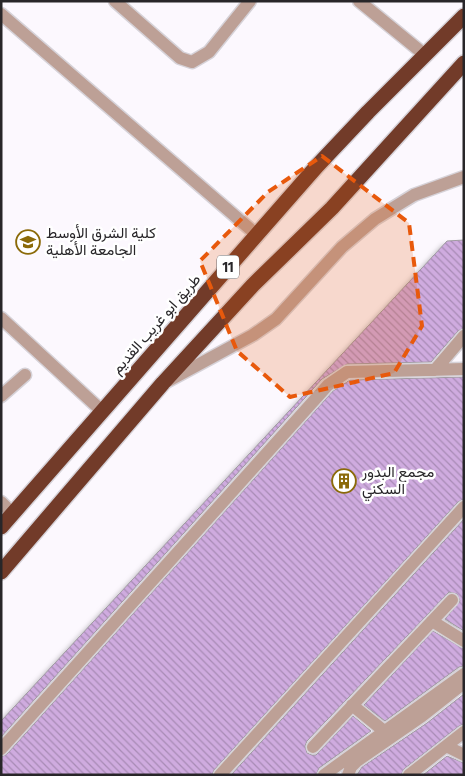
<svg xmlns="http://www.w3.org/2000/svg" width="465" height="776" font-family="'Fira Sans Condensed',Vazirmatn,sans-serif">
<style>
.building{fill:url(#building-back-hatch);stroke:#9f9aa1;filter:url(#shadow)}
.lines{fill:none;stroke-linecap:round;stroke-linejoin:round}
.minor-casing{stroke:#d6d2d8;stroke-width:15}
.highway-casing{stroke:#d6d2d8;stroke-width:18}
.minor{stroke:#bda096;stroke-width:12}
.highway{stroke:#723b29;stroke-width:15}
.marked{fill:#e8590c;fill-opacity:0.2;stroke:#e8590c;stroke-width:4;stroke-dasharray:10 6;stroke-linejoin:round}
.labels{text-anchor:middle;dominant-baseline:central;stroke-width:5;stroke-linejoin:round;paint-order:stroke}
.shield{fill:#fff;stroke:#686769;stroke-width:1}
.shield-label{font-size:14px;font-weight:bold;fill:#282629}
.poi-label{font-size:15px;fill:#282629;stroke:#fff;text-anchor:start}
.street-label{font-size:15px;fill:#282629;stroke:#fff}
</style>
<defs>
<pattern id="building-back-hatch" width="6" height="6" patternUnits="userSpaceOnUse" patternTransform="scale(1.25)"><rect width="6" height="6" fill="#cfabdf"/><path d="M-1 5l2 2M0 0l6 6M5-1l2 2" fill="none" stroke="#a88bb5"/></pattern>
<filter id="shadow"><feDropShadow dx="-4.5" dy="4.5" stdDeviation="2.5" flood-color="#0004"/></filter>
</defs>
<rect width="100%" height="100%" fill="#fcf8fe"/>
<!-- building -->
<path class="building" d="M464 240V328L458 331 431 362 347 364 322 379 1 737V721L447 241Z
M464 377V499L458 502 214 770 212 775H1V757L7 754 333 391 350 380Z
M464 519V631L445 619 460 601 457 594 449 592 307 741 305 746 307 753 312 755H316L353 716 371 731 319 768 316 775H231Z
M433 631 464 649V666L459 667 385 721 364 705Z
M464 694V724L459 726 404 769 401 775H357L362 767 427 723Z
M447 756 464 763V775H423Z"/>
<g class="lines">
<!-- minor casing -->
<g class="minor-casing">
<path id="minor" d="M115 1 180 58 192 62 209 52 250 1
M359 1 425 55
M1 14 257 235
M1 318 103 412
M435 370 464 336
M168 381 253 335 276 319 342 247 375 219 414 195 464 177
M1 396 25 375
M1 502 13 514
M432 621 464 641
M352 705 384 731
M446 746 464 755
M313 747 452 600
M1 749 328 385 347 372 464 369
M220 775 464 507
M324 775 464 674
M348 775 351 767 357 761 422 716 464 683
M409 775 464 732"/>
</g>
<!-- highway casing -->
<g class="highway-casing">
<path id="highway" d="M1 527 317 166 368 112 464 16
M1 572 163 383 253 285 332 208 464 63"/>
</g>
<!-- minor -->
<use href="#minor" class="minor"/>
<!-- highway -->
<use href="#highway" class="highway"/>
</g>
<!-- marked area -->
<path class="marked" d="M322 156 409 223 422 326 394 373 290 397 237 351 200 261 268 192Z"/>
<!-- icons -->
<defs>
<g id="university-ring" transform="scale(1.25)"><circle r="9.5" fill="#fff" stroke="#8b6a09" stroke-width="1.5"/><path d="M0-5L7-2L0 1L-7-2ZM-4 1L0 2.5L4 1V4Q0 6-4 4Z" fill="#8b6a09"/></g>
<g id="building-ring" transform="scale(1.25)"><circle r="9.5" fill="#fff" stroke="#8b6a09" stroke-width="1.5"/><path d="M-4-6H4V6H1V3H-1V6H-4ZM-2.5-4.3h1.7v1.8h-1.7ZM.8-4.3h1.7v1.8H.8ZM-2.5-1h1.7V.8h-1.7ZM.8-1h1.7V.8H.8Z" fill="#8b6a09"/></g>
</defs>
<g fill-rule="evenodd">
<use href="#university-ring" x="28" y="242"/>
<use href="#building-ring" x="344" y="481"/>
</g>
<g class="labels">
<!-- shield labels -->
<rect class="shield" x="217" y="255.5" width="22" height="23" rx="4"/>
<g class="shield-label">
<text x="228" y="267">11</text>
</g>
<!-- poi labels -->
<g class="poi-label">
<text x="46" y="233">كلية الشرق الأوسط<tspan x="46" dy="17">الجامعة الأهلية</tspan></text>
<text x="362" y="472">مجمع البدور<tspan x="362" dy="17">السكني</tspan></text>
</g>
<!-- street labels -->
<g class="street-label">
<text transform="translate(156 324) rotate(-49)">طريق ابو غريب القديم</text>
</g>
</g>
<!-- border -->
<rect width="465" height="776" fill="none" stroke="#282629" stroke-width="5"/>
</svg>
